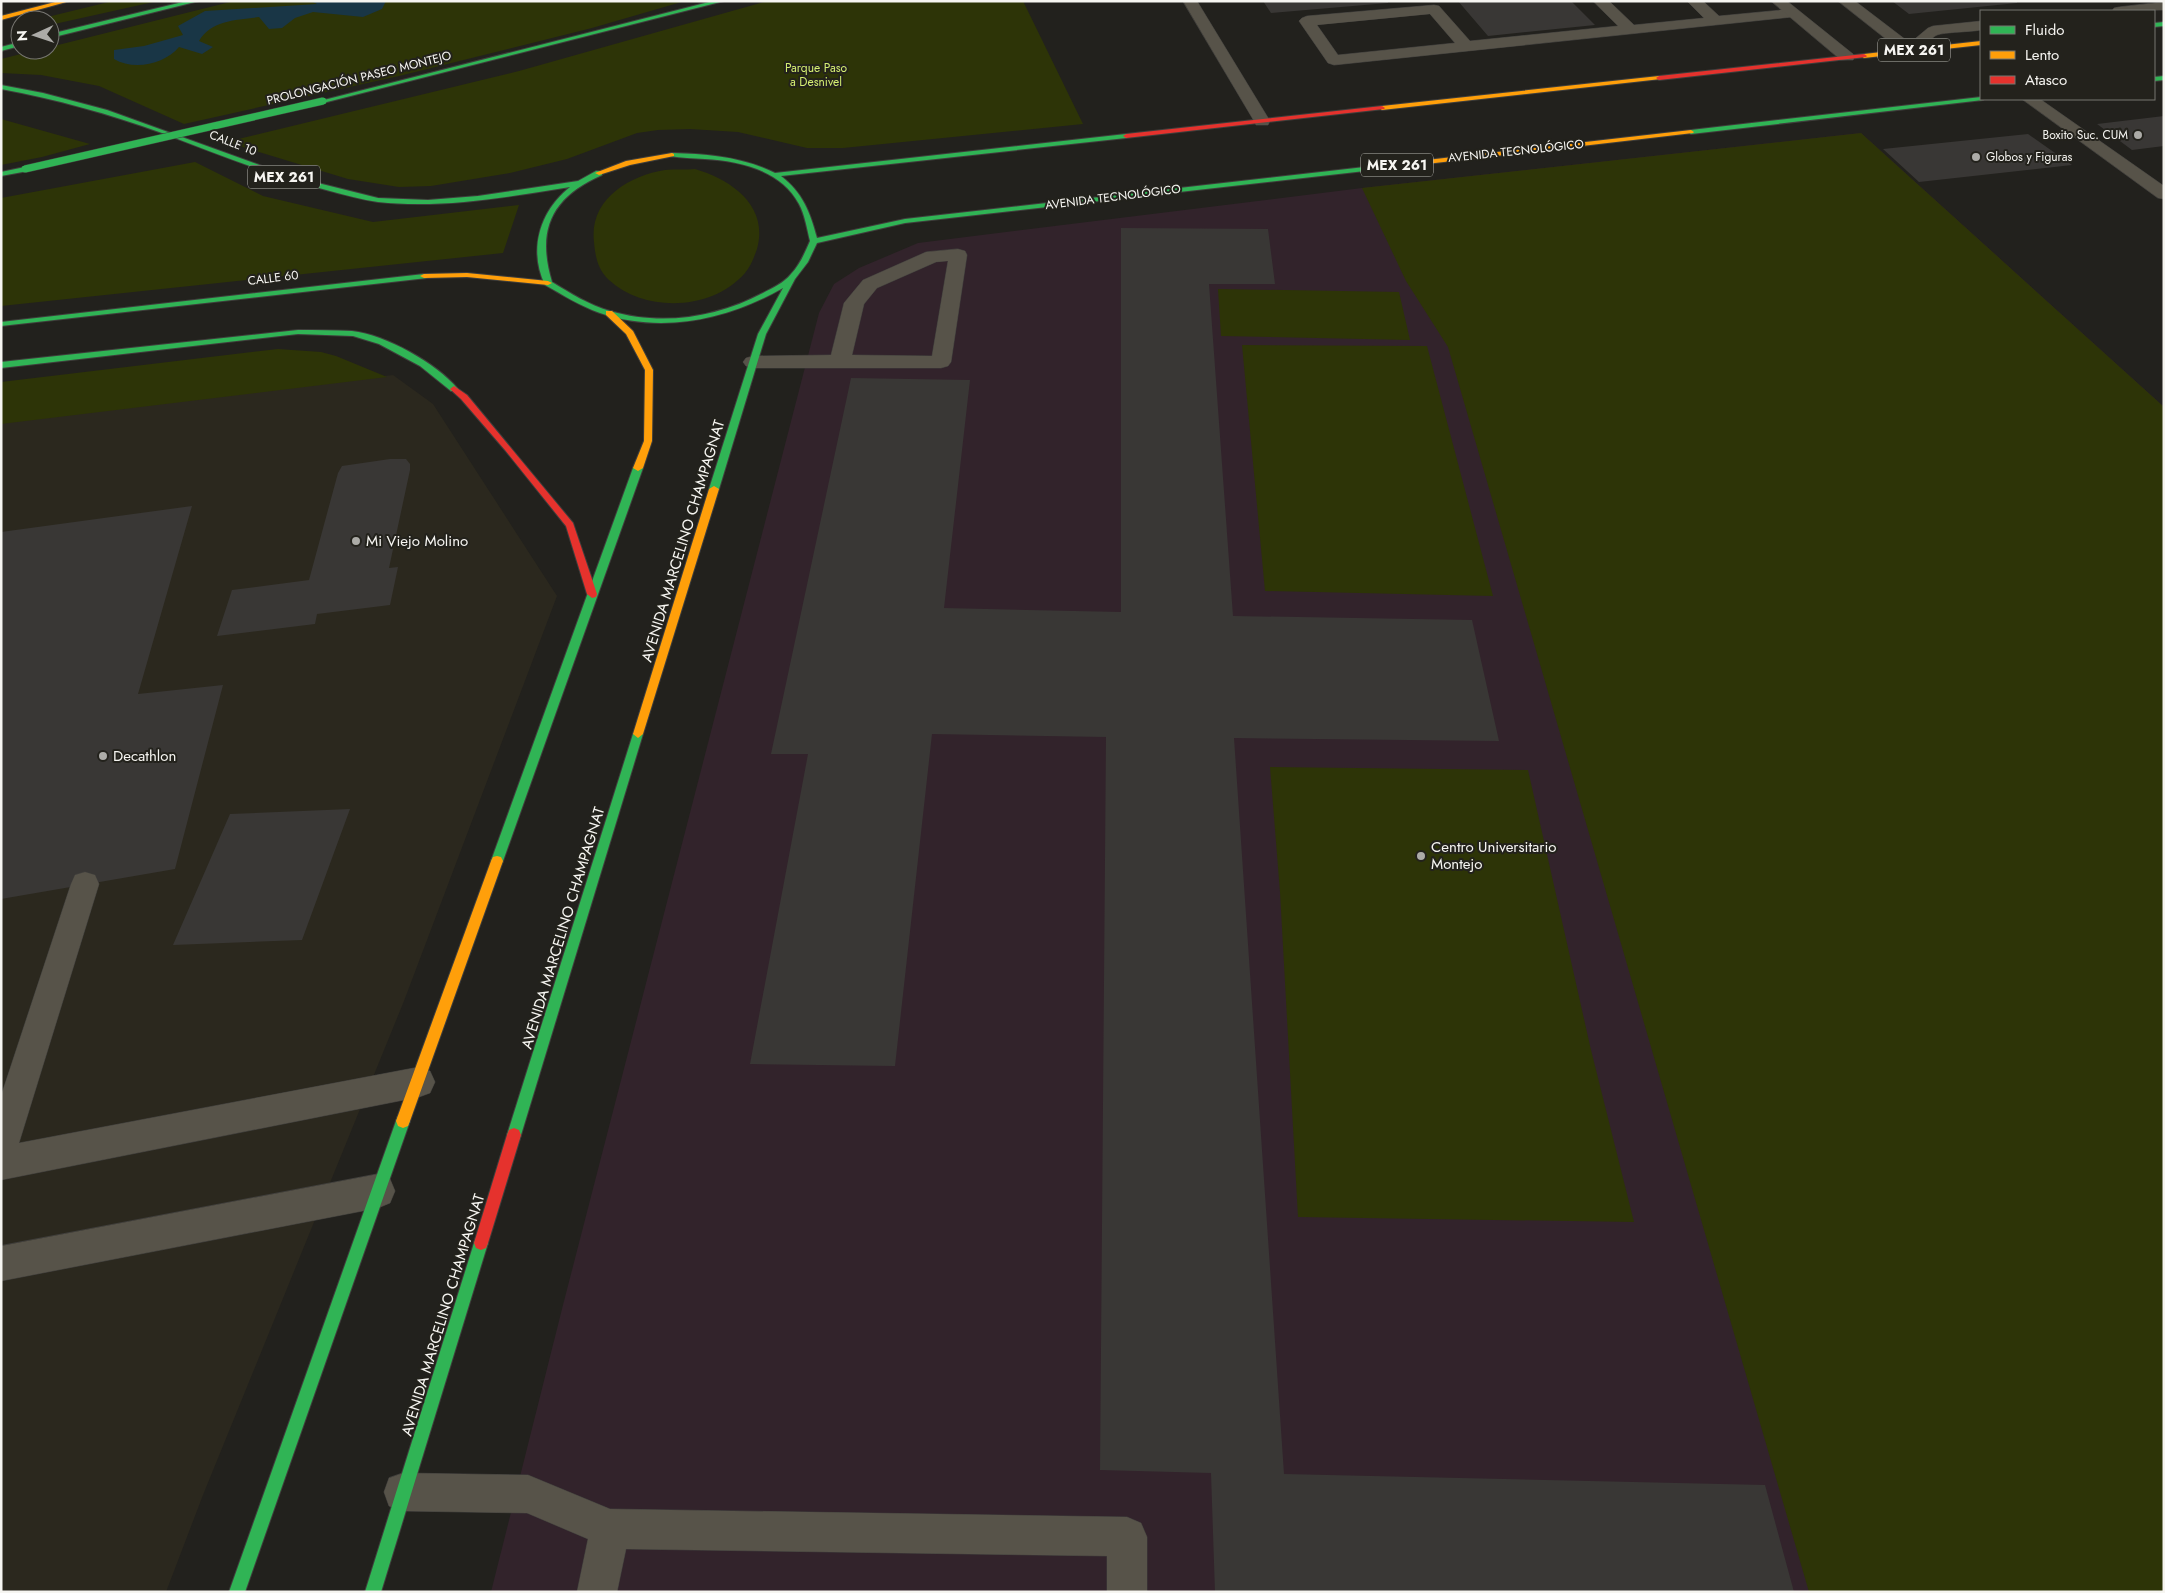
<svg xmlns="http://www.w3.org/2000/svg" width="2165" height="1593" font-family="Jost,sans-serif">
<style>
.built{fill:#2b281e}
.education{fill:#32232b}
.green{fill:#2d3407}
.water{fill:#193646}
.building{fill:#393735}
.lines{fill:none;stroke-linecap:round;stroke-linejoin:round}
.lane-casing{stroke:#3f3e3c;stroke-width:1}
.street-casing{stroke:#3f3e3c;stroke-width:1}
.fast-casing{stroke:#3f3e3c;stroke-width:2}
.slow-casing{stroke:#3f3e3c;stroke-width:2}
.jam-casing{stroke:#3f3e3c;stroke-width:2}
.lane{fill:#575349;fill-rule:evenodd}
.street{fill:#575349;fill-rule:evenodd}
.fast{fill:#30b455;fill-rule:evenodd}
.slow{fill:#ff9f0a;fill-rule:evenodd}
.jam{fill:#e5322d;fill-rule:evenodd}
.fast-bridge-casing{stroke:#3f3e3c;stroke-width:8;stroke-linecap:butt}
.fast-bridge{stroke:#30b455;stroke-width:7}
.poi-dot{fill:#acaba7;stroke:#23221c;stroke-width:2}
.labels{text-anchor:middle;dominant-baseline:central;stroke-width:4;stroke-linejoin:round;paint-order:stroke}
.far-park-label{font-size:12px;fill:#d4ee72;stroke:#23221c}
.far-street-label{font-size:12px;fill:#f6f5f1;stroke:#23221c}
.far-poi-label{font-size:12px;fill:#f6f5f1;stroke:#23221c;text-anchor:end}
.shield{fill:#23221c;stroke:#b7b6b1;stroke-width:1}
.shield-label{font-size:14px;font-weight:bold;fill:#f6f5f1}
.poi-label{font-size:15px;fill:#f6f5f1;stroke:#23221c;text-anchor:start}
.street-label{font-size:15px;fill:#f6f5f1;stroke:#23221c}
</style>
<rect width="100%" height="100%" fill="#22211d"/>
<!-- built -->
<path class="built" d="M393 375 433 404 557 596 404 1001 203 1495 166 1592H1V420Z"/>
<!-- education -->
<path class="education" d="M1861 133 2164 407V1592H491L563 1305 819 313 834 284 859 268 918 243 1362 188Z"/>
<!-- green -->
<path class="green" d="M113 1H158L50 25V20H35Z
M234 1H685L592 28 399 76 184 124 99 86 41 75 1 73V59L37 50H50V47Z
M768 1H1023L1083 124 843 148H807L738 132 690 129 658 130 637 133 567 159 510 173 431 186 399 187 348 179 226 142 519 71Z
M1 119 90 144 42 157 1 165Z
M1861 133 2164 407V1592H1809L1448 347 1406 281 1362 188Z
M195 162 263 196 373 222 519 205 503 253 1 306V198Z
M695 169C732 180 769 206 757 249 754 257 751 266 745 273 712 311 645 313 609 280 598 270 595 256 594 242 589 200 628 176 665 170 675 169 686 170 695 169Z
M1218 289 1399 292 1410 340 1221 336Z
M1242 345 1427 346 1493 596 1265 591Z
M278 349 321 352 336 356 387 377 1 424V382Z
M1270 767 1528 770 1591 1050 1634 1222 1298 1217 1280 892Z"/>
<!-- water -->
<path class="water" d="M311 1H386L382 9 363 17 313 12 295 18 282 28 269 29 259 17C237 20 211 20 199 41L213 47 202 54 179 47C165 64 134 71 114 59V50L144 46 183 35 178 26 205 11 317 4Z"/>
<!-- building -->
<path class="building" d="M1263 1H1388V3L1271 13Z
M1458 1H1571L1595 25 1488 36Z
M1892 1H2017V3L1909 14Z
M2164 116V146L2132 150 2097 124Z
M2028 134 2072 165 1919 182 1883 149Z
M1121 228 1268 229 1275 284H1209L1233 616 1472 620 1499 741 1234 738 1284 1474 1765 1485 1794 1592H1215L1211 1473 1100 1470 1106 737 932 734 895 1066 750 1064 808 754H771L851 378 970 380 944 608 1121 612Z
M390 459H406L410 464V470L389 568 398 567 390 605 317 614 315 624 217 636 232 590 309 580 338 473 342 466Z
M192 506 138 694 223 685 175 869 1 899V532Z
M350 809 302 940 173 945 230 814Z"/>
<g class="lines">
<!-- lane casing -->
<g class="lane-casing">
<path id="lane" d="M1183 1H1197L1270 121 1268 125H1256L1254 121Z
M1593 1H1609L1634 25 1704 18 1687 1H1703L1719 16 1792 9 1797 10 1799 13 1797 16 1792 17 1334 65 1328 63 1299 21 1302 18 1307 16 1434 5 1439 6 1470 41 1618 26ZM1430 14 1455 43 1338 55 1317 25Z
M958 249 965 251 967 255 951 362 948 366 941 368H753L746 366 743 362 746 358 753 356 831 355 844 303 863 280 926 252ZM948 261 932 356 852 355 864 304 877 288 936 262Z
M85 872 95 875 99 884 19 1143 419 1067 430 1071 435 1082 430 1093 419 1097 1 1180V1096L71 884 75 875Z
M378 1174 390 1179 395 1191 390 1203 378 1208 1 1281V1246Z
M403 1473 528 1475 610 1509 1127 1517 1141 1523 1147 1537V1592H1107V1556L626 1549 617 1592H577L588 1539 527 1513 403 1511 389 1506 384 1492 389 1478Z"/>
</g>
<!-- street casing -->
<g class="street-casing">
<path id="street" d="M1771 1H1787L1853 54 1855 57 1853 60H1841Z
M1838 1H1855L1910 43 1928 28 1933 26 1981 21V30C1971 32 1945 32 1937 35 1925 41 1920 58 1905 54Z
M2164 2V10L2112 11 2114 8 2119 7Z
M2022 99H2040L2164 186V199L2158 198Z"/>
</g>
<!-- fast casing -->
<g class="fast-casing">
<path id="fast" d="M187 1H199L50 38V34Z
M713 1H724L323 103 320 101Z
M2164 22V26L2154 27V23Z
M20 42V46L1 51V47Z
M2164 76V80L2154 81V77Z
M1 85 43 93 107 110 290 176 378 198 428 200 478 196 578 181 596 171H602V175C552 197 536 229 552 282 570 293 589 305 610 311 661 326 716 318 763 293 772 288 784 283 791 274 800 265 805 252 810 241 807 229 805 215 799 204 781 170 739 161 705 159 693 158 681 158 670 156V154L672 153C708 154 743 157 775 173L1126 134 1129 136 1126 138 781 176C803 193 810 212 817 238L905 219 1409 162 1413 164 1409 166 905 223 817 243 808 262 795 279 766 334 719 489 714 492 709 489 758 334 783 288C727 320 662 334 600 313 580 306 563 295 545 285 528 249 540 211 570 187 507 197 442 209 378 202 362 200 346 195 330 191 272 176 217 154 162 133 109 114 56 99 1 89Z
M1981 97 1984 99 1983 100 1691 134 1688 132 1691 130Z
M25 167 29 169 28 171 1 176V172Z
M424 274H427V278L1 326V322Z
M298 330C316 330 334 330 352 331 386 335 436 363 458 389L457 391H451L420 366 379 344 353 336 298 334 1 368V362Z
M638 465 643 468 503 861 501 865 497 866 493 865 491 861 633 468Z
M638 730 643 734 521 1135 519 1140 514 1142 509 1140 507 1135 633 734Z
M403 1114 408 1116 410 1121 245 1592H229L396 1121 398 1116Z
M481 1236 486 1238 488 1243 381 1592H365L474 1243 476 1238Z"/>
</g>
<!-- slow casing -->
<g class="slow-casing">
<path id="slow" d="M59 1H70L1 20V16Z
M1981 41V45L1864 58 1861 56 1864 54Z
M1659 76 1661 77V79L1382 110 1379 108 1382 106Z
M1691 130 1694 132 1693 133 1409 166 1405 164 1409 162Z
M672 153 674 154V156L630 165 599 175 595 173 626 161Z
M467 273 548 281 552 283 548 285 467 277 424 278 420 276 424 274Z
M606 311H612L633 331 653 370 652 441 643 468 638 471 633 468 644 441 645 370 626 334 606 315Z
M714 486 719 489 643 734 638 738 633 734 709 489Z
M497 856 501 857 503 861 410 1121 408 1126 403 1128 398 1126 396 1121 491 861 493 857Z"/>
</g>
<!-- jam casing -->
<g class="jam-casing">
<path id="jam" d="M1864 54 1867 56 1866 57 1659 80 1656 78 1659 76Z
M1382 106 1385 108 1384 109 1126 138 1123 136 1126 134Z
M454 386 467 395 573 523 597 594 596 597 592 598 587 594 566 526 505 450 461 399 450 389Z
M514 1128 519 1130 521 1135 488 1243 486 1248 481 1250 476 1248 474 1243 507 1135 509 1130Z"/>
</g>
<!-- lane -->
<use href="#lane" class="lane"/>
<!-- street -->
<use href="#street" class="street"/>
<!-- fast -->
<use href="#fast" class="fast"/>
<!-- slow -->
<use href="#slow" class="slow"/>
<!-- jam -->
<use href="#jam" class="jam"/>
<!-- fast-bridge casing -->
<g class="fast-bridge-casing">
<path id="fast-bridge" d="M25 169 323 101"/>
</g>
<!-- fast-bridge -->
<use href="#fast-bridge" class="fast-bridge"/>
</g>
<!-- markers -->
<g class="poi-dot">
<circle cx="2138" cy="135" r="5"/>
<circle cx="1976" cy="157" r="5"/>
<circle cx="356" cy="541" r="5"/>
<circle cx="103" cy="756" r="5"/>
<circle cx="1421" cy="856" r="5"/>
</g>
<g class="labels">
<!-- far-park labels -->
<g class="far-park-label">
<text x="816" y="68">Parque Paso<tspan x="816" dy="14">a Desnivel</tspan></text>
</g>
<!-- far-street labels -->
<g class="far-street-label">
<text transform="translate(359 78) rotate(-14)">PROLONGACIÓN PASEO MONTEJO</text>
<text transform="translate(233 143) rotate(21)">CALLE 10</text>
<text transform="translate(1516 151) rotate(-6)">AVENIDA TECNOLÓGICO</text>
<text transform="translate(1113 197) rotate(-7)">AVENIDA TECNOLÓGICO</text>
<text transform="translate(273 278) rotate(-7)">CALLE 60</text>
</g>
<!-- far-poi labels -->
<g class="far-poi-label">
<text x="2128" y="135">Boxito Suc. CUM</text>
<text x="1986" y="157" text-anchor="start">Globos y Figuras</text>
</g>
<!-- shield labels -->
<g class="shield">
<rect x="1878" y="38.5" width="72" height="23" rx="4"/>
<rect x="1361" y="153.5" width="72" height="23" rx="4"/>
<rect x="248" y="165.5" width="72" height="23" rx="4"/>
</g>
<g class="shield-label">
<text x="1914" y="50">MEX 261</text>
<text x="1397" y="165">MEX 261</text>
<text x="284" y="177">MEX 261</text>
</g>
<!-- poi labels -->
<g class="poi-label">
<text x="366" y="541">Mi Viejo Molino</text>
<text x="113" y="756">Decathlon</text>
<text x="1431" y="847">Centro Universitario<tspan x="1431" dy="17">Montejo</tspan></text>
</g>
<!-- street labels -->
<g class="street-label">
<text transform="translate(683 541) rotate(-73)">AVENIDA MARCELINO CHAMPAGNAT</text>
<text transform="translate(563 928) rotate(-73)">AVENIDA MARCELINO CHAMPAGNAT</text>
<text transform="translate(443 1315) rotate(-73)">AVENIDA MARCELINO CHAMPAGNAT</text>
</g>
</g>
<!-- border -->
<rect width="2165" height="1593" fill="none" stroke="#f6f5f1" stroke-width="5"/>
<!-- legend -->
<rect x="1980" y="10" width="175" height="90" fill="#23221c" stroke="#777671"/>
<rect x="1990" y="26" width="25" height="8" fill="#30b455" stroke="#777671"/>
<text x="2025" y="35" font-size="15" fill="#f6f5f1">Fluido</text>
<rect x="1990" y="51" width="25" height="8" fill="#ff9f0a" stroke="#777671"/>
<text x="2025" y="60" font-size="15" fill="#f6f5f1">Lento</text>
<rect x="1990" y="76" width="25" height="8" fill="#e5322d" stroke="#777671"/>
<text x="2025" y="85" font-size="15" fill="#f6f5f1">Atasco</text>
<!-- north arrow -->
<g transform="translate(35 35) rotate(267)"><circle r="24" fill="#23221c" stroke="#777671"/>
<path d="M0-4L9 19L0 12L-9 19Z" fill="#acaba7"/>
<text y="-8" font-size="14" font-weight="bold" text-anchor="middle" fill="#f6f5f1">N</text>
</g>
</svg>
